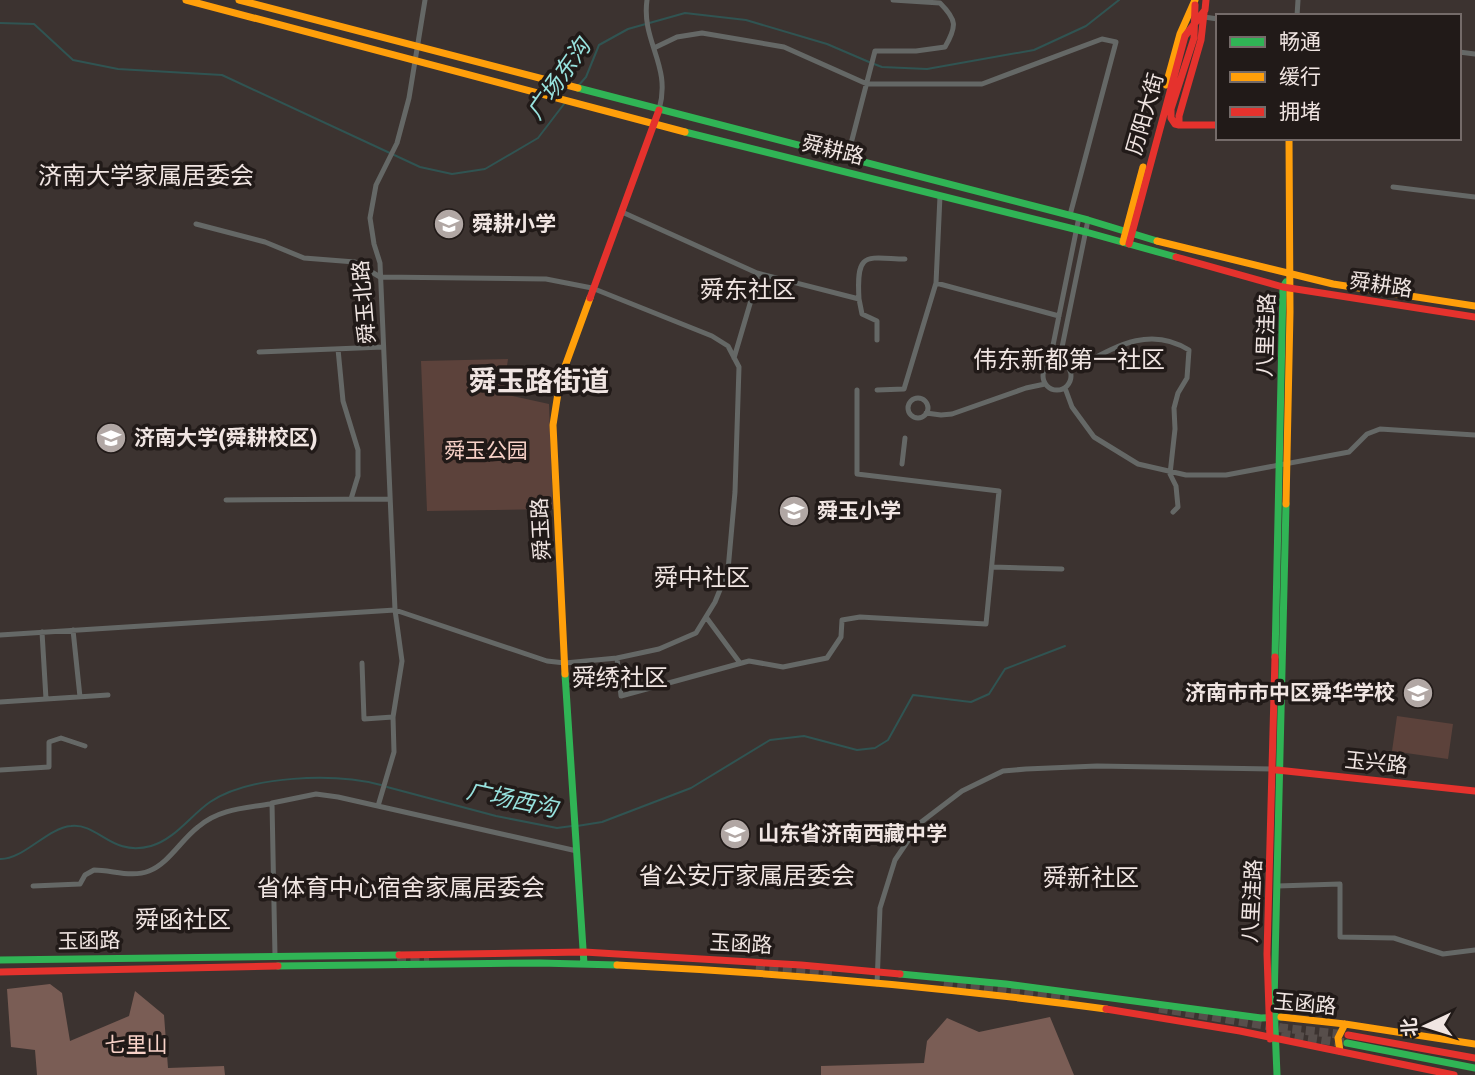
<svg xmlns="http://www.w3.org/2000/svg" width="1475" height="1075" font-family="Signika,'Noto Sans SC',sans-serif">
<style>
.green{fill:#5c423b}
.forest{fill:#7a5d55}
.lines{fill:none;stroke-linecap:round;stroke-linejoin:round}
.stream{stroke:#305452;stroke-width:2}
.highway-tunnel{stroke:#574e4b;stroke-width:9;stroke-dasharray:9 4.5;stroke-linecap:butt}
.street{stroke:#656866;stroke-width:5}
.fast{stroke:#30b455;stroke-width:7}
.slow{stroke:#ff9f0a;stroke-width:7}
.jam{stroke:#e5322d;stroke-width:7}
.labels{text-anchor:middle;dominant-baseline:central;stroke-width:7;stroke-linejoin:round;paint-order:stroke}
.street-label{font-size:21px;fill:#f0e5e2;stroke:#211a18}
.poi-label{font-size:21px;font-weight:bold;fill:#f0e5e2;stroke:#211a18;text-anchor:start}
.park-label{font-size:21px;fill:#f8d2c8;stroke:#211a18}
.water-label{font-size:23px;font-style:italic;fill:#98e3df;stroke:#211a18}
.quarter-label{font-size:24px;fill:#f0e5e2;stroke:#211a18}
.district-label{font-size:28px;font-weight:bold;fill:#f0e5e2;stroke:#211a18}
</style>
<rect width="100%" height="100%" fill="#3c3330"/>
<!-- green -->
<path class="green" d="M508 359 503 394 549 404 553 509 427 511 421 361Z
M1397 716 1453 724 1448 759 1392 751Z"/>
<!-- forest -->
<path class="forest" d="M50 984 62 993 70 1041 129 1016 135 991 164 1015 168 1068 224 1066 225 1075H37L35 1050 11 1047 7 989Z
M1050 1017 1074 1075H821V1066L924 1063 927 1041 947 1018 979 1032Z"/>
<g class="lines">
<!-- stream -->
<path class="stream" d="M0 23 34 24 73 60 118 69 222 75 420 167 452 174 485 169 538 138 564 104
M874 64 882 67 927 69 1034 50 1086 26 1119 0
M578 86 586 77 599 45 628 29 685 13 746 20 827 44 869 62
M387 787 496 816 557 828 572 826
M577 826 602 822 691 788 770 740 804 736 857 750 875 748 888 740 913 695 971 702 989 694 1005 669 1065 646
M0 859C23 860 47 828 71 826 99 823 111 857 151 846 175 839 190 816 210 802 250 775 335 773 381 785"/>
<!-- highway-tunnel -->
<path class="highway-tunnel" d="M397 961H429
M756 966 832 972
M944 982 1069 996
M1159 1008 1282 1028 1346 1035
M1268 1032 1345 1043"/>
<!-- street -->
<path class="street" d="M647 0C641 42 672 65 659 110
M1297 16 1298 0
M1204 17 1218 19
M654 48 677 37 702 33 784 47 867 84H982L1102 39 1116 42 1070 215
M1459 52 1475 54
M847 159 875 51H916L945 47C957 26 957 20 940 3L893 0
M1393 187 1475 197
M622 212 757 273V280L734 358
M196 224 265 242 304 258 355 262 380 277 546 279 592 288 712 336 728 346 739 367 735 492 728 570 715 602 696 633 659 649 617 658
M757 273 859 299C856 250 866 258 905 259
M936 283 1059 316
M859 299 862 314 877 321V340
M338 349 343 401 358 450V476L351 499
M259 352 383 347
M1059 362 1088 220
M1043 376a14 14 0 1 1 28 0a14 14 0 1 1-28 0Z
M1049 365 1079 217
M1070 371C1109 351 1146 323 1189 350L1187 378 1178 393 1174 408 1175 429 1170 474 1176 486 1178 507 1173 512
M1065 388 1072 407 1094 437 1138 464 1186 475H1226L1349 452 1367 434 1380 429 1475 435
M877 390 904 389 936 283 940 196
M908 408a10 10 0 1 1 20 0a10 10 0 1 1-20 0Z
M926 413 941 415 952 414 1026 388 1045 384
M902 464 905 438
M226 500 390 499
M992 567 1062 569
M706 617 740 663
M73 630 80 697
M42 632 46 699
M0 635 395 610 547 661 565 663 617 658 621 696 749 661 783 667 827 658 841 637 842 620 860 617 986 624 999 491 857 474V390
M362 663 364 719 393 717 394 752 378 806
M0 702 108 695
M393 717 402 661 395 610 380 263 374 244 370 218 376 185 397 143 409 98 425 0
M0 770 49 767V742L61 738 85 746
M33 886 80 884 85 875 94 870C112 870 132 878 149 871 169 863 181 840 198 827 218 809 245 808 270 804
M1277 886 1340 884V937L1394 938 1443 954 1475 950
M275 956 272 803 316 794 338 797 577 851
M877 984 880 908 895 860 920 823 962 791 1003 771 1026 769 1097 766 1273 769"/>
<!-- fast -->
<path class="fast" d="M578 88 1088 220 1157 241
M685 132 1086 232 1176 257
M1275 657 1283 287 1286 282
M565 674 584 964
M0 960 399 955
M278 966 540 963 617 965
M900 974 1006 984 1261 1018 1281 1017
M1347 1043 1475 1068
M1277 1075 1274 1003 1286 504"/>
<!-- slow -->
<path class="slow" d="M186 0 685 132
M239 0 578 88
M1166 85 1180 34 1195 0
M1157 241 1333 284 1475 306
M1123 242 1143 167
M1286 504 1290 312 1289 138
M565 674 553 425 560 380 590 298
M617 965C781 973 944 987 1106 1009
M1281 1017 1345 1024 1475 1044
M1340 1051 1338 1038 1345 1024"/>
<!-- jam -->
<path class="jam" d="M1195 5 1194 38 1171 109V118L1175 124 1179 125H1218
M1179 125V116L1201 40 1204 13
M1129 244 1185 36 1205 10 1206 0
M1176 257 1283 287 1475 317
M590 298 659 110
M1277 770 1475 791
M399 955 584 952 801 965 900 974
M0 972 278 966
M1106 1009 1240 1031 1454 1075
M1348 1035 1475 1058
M1270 1039 1267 954 1275 657"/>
</g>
<!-- icons -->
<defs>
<g id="school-disc" transform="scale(1.575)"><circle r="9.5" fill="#b1a7a4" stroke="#211a18"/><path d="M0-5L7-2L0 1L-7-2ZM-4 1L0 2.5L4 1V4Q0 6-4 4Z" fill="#fff"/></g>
<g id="university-disc" transform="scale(1.575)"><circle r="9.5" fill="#b1a7a4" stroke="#211a18"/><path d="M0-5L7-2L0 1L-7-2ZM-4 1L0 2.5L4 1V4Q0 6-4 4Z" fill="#fff"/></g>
</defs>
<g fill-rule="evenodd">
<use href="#school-disc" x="449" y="224"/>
<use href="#university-disc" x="111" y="438"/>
<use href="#school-disc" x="794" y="511"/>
<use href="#school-disc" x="1418" y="693"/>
<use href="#school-disc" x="735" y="834"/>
</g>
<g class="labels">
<!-- street labels -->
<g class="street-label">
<text transform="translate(1145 114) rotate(-74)">历阳大街</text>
<text transform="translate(833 150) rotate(14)">舜耕路</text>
<text transform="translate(1381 285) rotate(8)">舜耕路</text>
<text transform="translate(364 302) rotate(-95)">舜玉北路</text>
<text transform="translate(1266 335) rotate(-88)">八里洼路</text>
<text transform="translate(541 529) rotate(-93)">舜玉路</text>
<text transform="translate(1376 763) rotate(6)">玉兴路</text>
<text transform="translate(1252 901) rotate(-87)">八里洼路</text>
<text transform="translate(89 941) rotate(-1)">玉函路</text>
<text transform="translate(741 944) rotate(3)">玉函路</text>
<text transform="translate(1305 1004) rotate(5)">玉函路</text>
</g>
<!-- poi labels -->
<g class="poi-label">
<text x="472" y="224">舜耕小学</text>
<text x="134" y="438">济南大学(舜耕校区)</text>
<text x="817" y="511">舜玉小学</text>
<text x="1395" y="693" text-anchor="end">济南市市中区舜华学校</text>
<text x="758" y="834">山东省济南西藏中学</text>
</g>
<!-- park labels -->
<g class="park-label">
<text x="486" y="451">舜玉公园</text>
<text x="136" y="1045">七里山</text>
</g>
<!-- water labels -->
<g class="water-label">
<text transform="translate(559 79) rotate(-55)">广场东沟</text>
<text transform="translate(512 800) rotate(12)">广场西沟</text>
</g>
<!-- quarter labels -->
<g class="quarter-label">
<text x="146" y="176">济南大学家属居委会</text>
<text x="748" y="290">舜东社区</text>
<text x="1069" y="360">伟东新都第一社区</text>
<text x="702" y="578">舜中社区</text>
<text x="620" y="678">舜绣社区</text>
<text x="747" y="876">省公安厅家属居委会</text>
<text x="1091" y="878">舜新社区</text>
<text x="401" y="888">省体育中心宿舍家属居委会</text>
<text x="183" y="920">舜函社区</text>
</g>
<!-- district labels -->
<g class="district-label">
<text x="539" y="382">舜玉路街道</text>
</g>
</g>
<!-- legend -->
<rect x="1216" y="14" width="245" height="126" fill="#211a18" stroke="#746b69" stroke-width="2"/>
<rect x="1230" y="37" width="35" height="10" fill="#30b455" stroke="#746b69" stroke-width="2"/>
<text x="1279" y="49" font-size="21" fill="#f0e5e2">畅通</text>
<rect x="1230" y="72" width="35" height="10" fill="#ff9f0a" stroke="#746b69" stroke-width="2"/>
<text x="1279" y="84" font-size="21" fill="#f0e5e2">缓行</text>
<rect x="1230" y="107" width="35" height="10" fill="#e5322d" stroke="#746b69" stroke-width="2"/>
<text x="1279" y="119" font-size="21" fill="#f0e5e2">拥堵</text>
<!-- north arrow -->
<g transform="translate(1426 1026) rotate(266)" stroke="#211a18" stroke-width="5" paint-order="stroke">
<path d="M0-5L12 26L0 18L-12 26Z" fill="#f0e5e2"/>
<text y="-10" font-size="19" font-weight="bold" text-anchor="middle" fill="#f0e5e2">北</text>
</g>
</svg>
